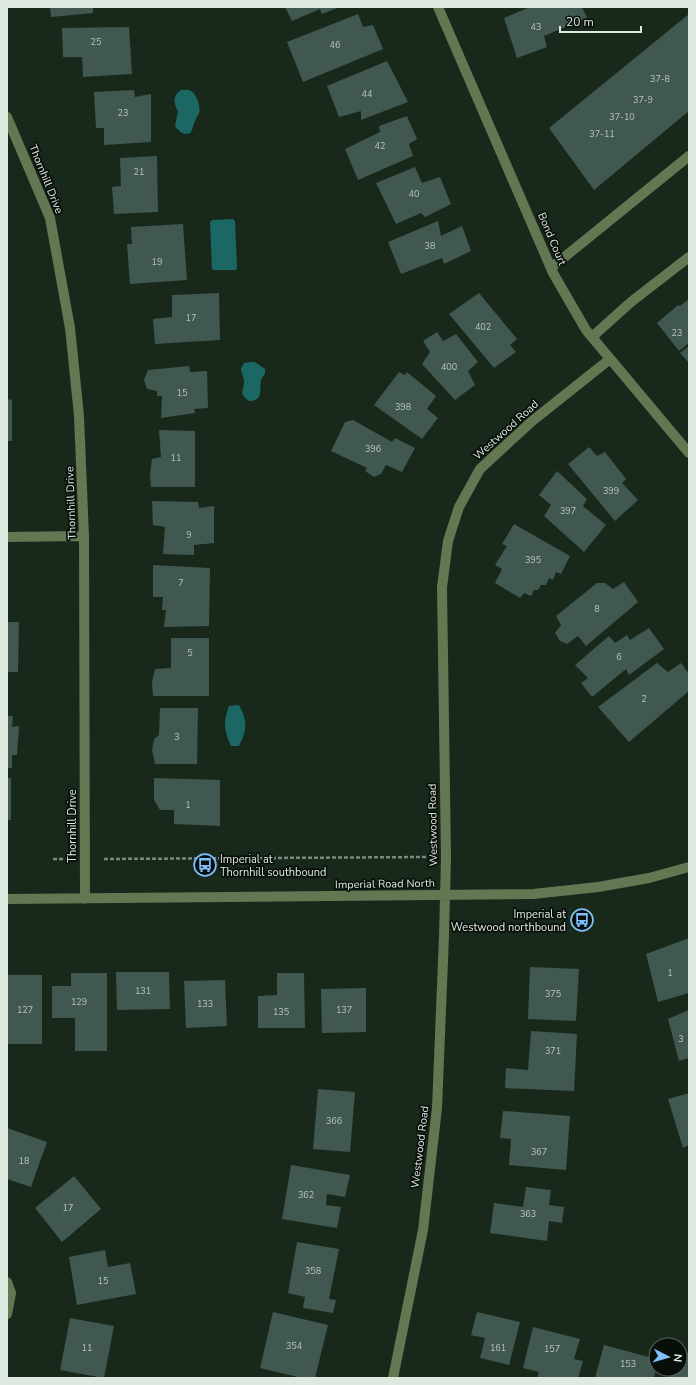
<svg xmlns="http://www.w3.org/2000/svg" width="696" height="1385" font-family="'Nunito Sans',sans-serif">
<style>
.water{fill:#1a6763}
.building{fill:#40584f}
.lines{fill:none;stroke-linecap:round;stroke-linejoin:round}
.path{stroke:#7a887d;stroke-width:2.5;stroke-dasharray:4 2;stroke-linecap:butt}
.minor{stroke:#637752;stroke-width:10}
.labels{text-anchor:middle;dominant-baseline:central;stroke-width:3.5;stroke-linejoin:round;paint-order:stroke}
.number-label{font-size:9px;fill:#b6c5bc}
.street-label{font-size:11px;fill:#dee9e0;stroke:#080f0a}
.poi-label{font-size:11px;fill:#dee9e0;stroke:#080f0a;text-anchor:start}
</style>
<rect width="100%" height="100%" fill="#18291c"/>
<!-- water -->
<path class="water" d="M181 90C184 90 188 89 191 91 197 95 201 107 199 113 198 116 196 118 195 121 193 124 193 128 192 130 188 139 178 131 175 126L178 111C173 103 173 95 181 90Z
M233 219 235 221 237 267 236 270H214L212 269 210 222 212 220Z
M252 362H255L265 369C266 377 262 375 261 381 259 391 264 400 249 401 239 393 243 393 244 383 245 379 241 374 241 369L244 363Z
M239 705C248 722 247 729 239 746H231C224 731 223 722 229 706Z"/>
<!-- building -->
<path class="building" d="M50 7H93V13L51 17Z
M285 7H340L322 14 320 9 292 21Z
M530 7H582L587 18 544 36 547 47 517 58 504 18Z
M358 14 363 27 373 25 383 49 303 82 287 42Z
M689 14V111L594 190 549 128Z
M129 27 132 74 83 77 82 57H63L62 28Z
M387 61 408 102 361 120V111L339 117 327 86Z
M134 90 135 97 151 94V142L104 145V128H96L94 92Z
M407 116 417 139 409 144 413 156 358 180 345 149 380 132 379 126Z
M157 156 158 212 114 214 112 187 121 186 120 158Z
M415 167 422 183 440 177 451 204 425 217 421 213 396 224 376 183Z
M438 221 441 236 462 226 471 251 444 264 442 258 401 274 388 242Z
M183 224 187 280 130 284 127 244H132L131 227Z
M219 293 220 340 155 344 153 319 172 317V295Z
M479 293 517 339 510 345 516 352 494 368 449 314Z
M689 299V343L679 351 657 323 678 305 680 306Z
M437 332 443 341 456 334 478 362 468 371 475 385 455 400 422 364 430 352 423 341Z
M689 346V363L680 353Z
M189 366 190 372 207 371 208 408 194 409 195 413 161 418 162 396H157V391L147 389 144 380 148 370Z
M399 372 405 375 407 372 436 396 427 409 438 418 422 439 374 405Z
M7 399 12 400V441H7Z
M353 420 392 442 395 438 415 448 402 472 386 465 381 474 374 477 365 471 367 468 331 451 345 422Z
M159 430 195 431V487H151L150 474 152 459 161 457Z
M589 447 597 456 605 452 626 479 622 483 638 500 615 521 568 464Z
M557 471 587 499 583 506 606 525 584 552 544 516 551 505 539 495Z
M152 501 198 502 199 508 214 506V543L194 545V555L163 554 165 527 153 525Z
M514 524 570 556 561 574 556 572 553 580 549 578 546 585H541L538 590H534L531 596 524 593 520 598 495 583 502 569 495 565 507 546 502 544Z
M153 565 210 568 209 626 164 627 166 610H162L163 597H153Z
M624 582 638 602 586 646 578 636 567 644 560 641 555 633 561 625 556 616 597 583H605L613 589Z
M7 622H19L18 672H7Z
M649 628 664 649 629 675 626 669 592 697 581 683 588 678 575 665 609 636 615 643 627 635 630 640Z
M171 638H209V696H153L152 682 155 669 171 668Z
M657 663 668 672 681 663 689 674V691L629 742 598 707Z
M160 708H198L197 764H155L152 750 154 739 159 735Z
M7 716H13L12 727 19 726 17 755H12V768H7Z
M7 778H11V820H7Z
M154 778 220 780V826L174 824V810H160L154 800Z
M689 938V993L658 1002 646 954Z
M530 967 579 969 576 1021 528 1019Z
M116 972H169L170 1009 117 1010Z
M71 973H107V1051H75V1018H52V986H71Z
M277 973H304L305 1028H258V996L277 995Z
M7 975H42V1044H7Z
M225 980 227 1026 186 1028 184 981Z
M366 988V1032L322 1033 321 989Z
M689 1010V1058L679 1061 668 1019Z
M531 1031 577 1034 574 1091 505 1088 506 1068 528 1070Z
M318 1089 355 1092 350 1152 313 1149Z
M689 1093V1145L683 1148 668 1099Z
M503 1111 570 1116 566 1170 509 1165 511 1139 500 1138Z
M7 1128 47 1142 31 1187 7 1179Z
M291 1165 350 1175 345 1197 327 1194 326 1205 341 1207 337 1228 282 1219Z
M74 1176 101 1209 62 1242 35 1208Z
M526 1187 551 1190 549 1205 564 1207 562 1223 549 1221 547 1241 490 1233 494 1203 523 1207Z
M297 1242 339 1249 329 1299 336 1300 333 1313 303 1308 305 1297 288 1293Z
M105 1250 108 1267 130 1263 136 1294 77 1305 69 1257Z
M273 1312 328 1325 315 1378H302L260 1368Z
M477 1312 520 1322 509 1365 480 1358 485 1338 471 1335Z
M70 1318 114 1326 104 1378 60 1370Z
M533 1327 580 1339 574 1359 583 1361 578 1378H537L539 1372 523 1368Z
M604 1345 656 1359V1369L654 1378H595Z
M681 1350 689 1353V1378H669L673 1369H680Z"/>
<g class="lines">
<!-- path -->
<path class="path" d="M53 859H67
M104 859 427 857"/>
<!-- minor -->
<path class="minor" d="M438 7 553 273 586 330 689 453
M7 117 50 218 70 328 79 416 84 536 85 899
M551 268 689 156
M592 337 631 302 689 257
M7 537 84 536
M7 899 533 894 598 887 649 878 689 867
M7 1282 11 1293 7 1314
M393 1378 423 1230 437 1108 444 936 446 857 442 587 448 541 459 507 480 469 531 422 610 359"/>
</g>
<!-- icons -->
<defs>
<g id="bus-ring" transform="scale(1.15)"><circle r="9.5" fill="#080f0a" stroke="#7ebef9" stroke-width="1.5"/><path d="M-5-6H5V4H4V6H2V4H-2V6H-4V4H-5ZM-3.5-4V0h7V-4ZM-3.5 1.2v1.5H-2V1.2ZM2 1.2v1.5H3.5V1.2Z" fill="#7ebef9"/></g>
</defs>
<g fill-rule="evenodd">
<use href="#bus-ring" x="205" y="865"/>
<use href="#bus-ring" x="582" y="920"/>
</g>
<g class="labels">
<!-- number labels -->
<g class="number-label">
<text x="536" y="27">43</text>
<text x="96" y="42">25</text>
<text x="335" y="45">46</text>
<text x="660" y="79">37-8</text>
<text x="367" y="94">44</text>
<text x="643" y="100">37-9</text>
<text x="123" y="113">23</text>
<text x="622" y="117">37-10</text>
<text x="602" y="134">37-11</text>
<text x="380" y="146">42</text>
<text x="139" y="172">21</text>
<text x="414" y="194">40</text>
<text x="430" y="246">38</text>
<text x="157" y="262">19</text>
<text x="191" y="318">17</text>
<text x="483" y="327">402</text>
<text x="677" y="333">23</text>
<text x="449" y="367">400</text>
<text x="182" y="393">15</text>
<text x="403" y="407">398</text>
<text x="373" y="449">396</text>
<text x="176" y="458">11</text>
<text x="611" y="491">399</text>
<text x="568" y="511">397</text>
<text x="189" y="535">9</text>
<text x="533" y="560">395</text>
<text x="181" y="583">7</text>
<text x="597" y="609">8</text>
<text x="190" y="653">5</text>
<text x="619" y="657">6</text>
<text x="644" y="699">2</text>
<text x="177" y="737">3</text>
<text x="188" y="805">1</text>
<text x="670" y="973">1</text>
<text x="143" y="991">131</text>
<text x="553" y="994">375</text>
<text x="79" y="1002">129</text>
<text x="205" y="1004">133</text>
<text x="25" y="1010">127</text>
<text x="344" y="1010">137</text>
<text x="281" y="1012">135</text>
<text x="681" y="1039">3</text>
<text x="553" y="1051">371</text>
<text x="334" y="1121">366</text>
<text x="539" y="1152">367</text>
<text x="24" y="1161">18</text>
<text x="306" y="1195">362</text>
<text x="68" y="1208">17</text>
<text x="528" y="1214">363</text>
<text x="313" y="1271">358</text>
<text x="103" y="1281">15</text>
<text x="294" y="1346">354</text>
<text x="87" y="1348">11</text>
<text x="498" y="1348">161</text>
<text x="552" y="1349">157</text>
<text x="628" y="1364">153</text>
</g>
<!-- street labels -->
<g class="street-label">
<text transform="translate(46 179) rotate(68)">Thornhill Drive</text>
<text transform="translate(552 239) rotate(67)">Bond Court</text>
<text transform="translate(506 430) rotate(-42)">Westwood Road</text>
<text transform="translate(71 503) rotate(-92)">Thornhill Drive</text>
<text transform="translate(433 825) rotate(-91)">Westwood Road</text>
<text transform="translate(72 826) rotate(-90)">Thornhill Drive</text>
<text transform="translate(385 884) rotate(-1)">Imperial Road North</text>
<text transform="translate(420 1147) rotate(-83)">Westwood Road</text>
</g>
<!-- poi labels -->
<g class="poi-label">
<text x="220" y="859">Imperial at<tspan x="220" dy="13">Thornhill southbound</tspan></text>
<text x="566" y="914" text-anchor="end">Imperial at<tspan x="566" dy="13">Westwood northbound</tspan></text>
</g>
</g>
<!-- border -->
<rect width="696" height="1385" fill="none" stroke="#dee9e0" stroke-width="16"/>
<!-- north arrow -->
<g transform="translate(668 1357) rotate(96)"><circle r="19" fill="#080f0a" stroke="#5e6660"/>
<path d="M0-3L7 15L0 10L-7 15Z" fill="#7ebef9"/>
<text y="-6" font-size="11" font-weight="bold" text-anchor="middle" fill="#dee9e0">N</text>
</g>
<!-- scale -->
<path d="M560 26v6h81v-6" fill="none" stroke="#dee9e0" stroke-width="2"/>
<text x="566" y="26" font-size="12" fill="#dee9e0" stroke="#080f0a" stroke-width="3" paint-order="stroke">20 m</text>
</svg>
